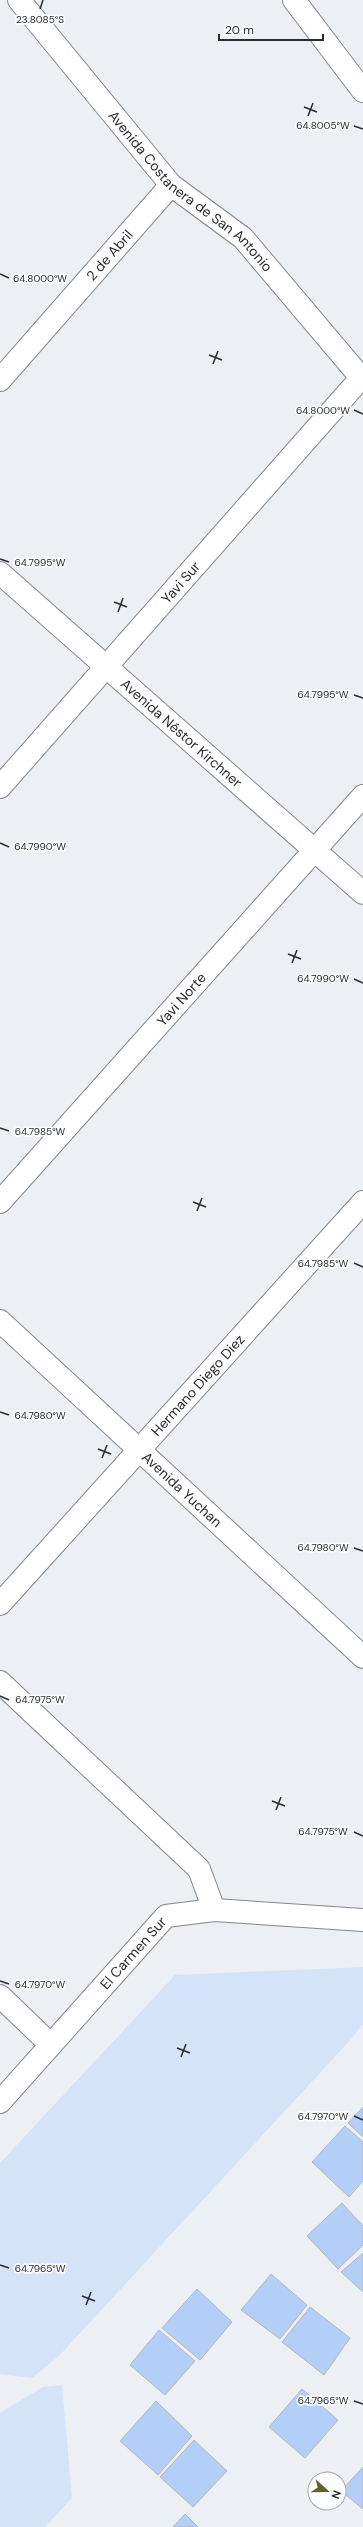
<svg xmlns="http://www.w3.org/2000/svg" width="363" height="2527" font-family="'DM Sans',sans-serif">
<style>
.green{fill:#d4e3f8}
.building{fill:#b3cff7;stroke:#b3b7bb}
.lines{fill:none;stroke-linecap:round;stroke-linejoin:round}
.minor-casing{stroke:#84878b;stroke-width:24}
.minor{stroke:#fff;stroke-width:22}
.ticks{fill:none;stroke:#292a2c;stroke-width:1.5}
.labels{text-anchor:middle;dominant-baseline:central;stroke-width:3.5;stroke-linejoin:round;paint-order:stroke}
.street-label{font-size:14px;fill:#292a2c;stroke:#fcfdfe}
.ticks-label{font-size:10px;text-anchor:middle;fill:#292a2c;stroke:#fcfdfe;stroke-width:3.5;stroke-linejoin:round;paint-order:stroke}
</style>
<rect width="100%" height="100%" fill="#ecf0f5"/>
<!-- green -->
<path class="green" d="M363 1967V2024L353 2037 59 2356 32 2378 0 2374V2163L175 1975Z
M62 2385 72 2498 45 2527H0V2413L43 2387Z"/>
<!-- building -->
<path class="building" d="M363 2107V2137L348 2123Z
M345 2126 363 2142V2181L349 2197 312 2162Z
M342 2203 363 2226V2245L338 2269 307 2236Z
M363 2253V2292L341 2272Z
M271 2274 307 2305 280 2339 241 2310Z
M197 2289 232 2322 200 2360 162 2328Z
M310 2307 350 2338 324 2375 282 2342Z
M159 2330 195 2361 165 2395 130 2365Z
M302 2389 338 2420 305 2458 269 2427Z
M156 2401 192 2436 158 2475 120 2441Z
M194 2440 227 2471 193 2507 160 2477Z
M363 2467V2509L341 2491Z
M185 2514 198 2527H173Z"/>
<g class="lines">
<!-- minor casing -->
<g class="minor-casing">
<g id="minor">
<path id="s1" d="M19 0 171 185 243 238 363 380"/>
<path d="M294 0 363 91"/>
<path id="s2" d="M0 380 171 185"/>
<path id="s3" d="M0 573 363 893"/>
<path id="s4" d="M0 787 361 378"/>
<path id="s5" d="M0 1202 363 796"/>
<path id="s6" d="M0 1321 363 1657"/>
<path id="s7" d="M0 1604 363 1202"/>
<path d="M0 1682 199 1869 214 1910"/>
<path d="M0 1996 51 2045"/>
<path id="s8" d="M0 2102 166 1916 214 1910 363 1920"/>
</g>
</g>
<!-- minor -->
<use href="#minor" class="minor"/>
</g>
<!-- ticks -->
<path class="ticks" d="M40 9 43 0M304 107 317 112M308 116 313 103M354 126 363 129M0 274 9 278M209 355 222 360M213 364 218 351M354 410 363 414M0 559 9 562M114 602 127 607M118 612 123 598M354 695 363 698M0 843 9 847M288 954 301 959M292 963 297 950M354 979 363 983M0 1128 9 1131M193 1202 206 1207M197 1211 202 1198M354 1263 363 1267M0 1412 9 1415M98 1449 111 1454M102 1458 107 1445M354 1548 363 1551M0 1696 9 1700M272 1801 285 1806M276 1810 281 1797M354 1832 363 1836M0 1981 9 1984M177 2048 190 2053M181 2057 186 2044M354 2116 363 2120M0 2265 9 2268M82 2296 95 2301M86 2305 91 2292M354 2401 363 2404"/>
<g class="labels">
<!-- street labels -->
<g class="street-label">
<text stroke="none"><textPath href="#s1" startOffset="258">Avenida Costanera de San Antonio</textPath></text>
<text stroke="none"><textPath href="#s2" startOffset="166">2 de Abril</textPath></text>
<text stroke="none"><textPath href="#s4" startOffset="273">Yavi Sur</textPath></text>
<text stroke="none"><textPath href="#s3" startOffset="242">Avenida Néstor Kirchner</textPath></text>
<text stroke="none"><textPath href="#s5" startOffset="272">Yavi Norte</textPath></text>
<text stroke="none"><textPath href="#s7" startOffset="295">Hermano Diego Diez</textPath></text>
<text stroke="none"><textPath href="#s6" startOffset="248">Avenida Yuchan</textPath></text>
<text stroke="none"><textPath href="#s8" startOffset="200">El Carmen Sur</textPath></text>
</g>
</g>
<g class="ticks-label">
<text x="40" y="23">23.8085°S</text>
<text x="323" y="129">64.8005°W</text>
<text x="40" y="282">64.8000°W</text>
<text x="323" y="414">64.8000°W</text>
<text x="40" y="566">64.7995°W</text>
<text x="323" y="698">64.7995°W</text>
<text x="40" y="850">64.7990°W</text>
<text x="323" y="982">64.7990°W</text>
<text x="40" y="1135">64.7985°W</text>
<text x="323" y="1267">64.7985°W</text>
<text x="40" y="1419">64.7980°W</text>
<text x="323" y="1551">64.7980°W</text>
<text x="40" y="1703">64.7975°W</text>
<text x="323" y="1835">64.7975°W</text>
<text x="40" y="1988">64.7970°W</text>
<text x="323" y="2120">64.7970°W</text>
<text x="40" y="2272">64.7965°W</text>
<text x="323" y="2404">64.7965°W</text>
</g>
<!-- north arrow -->
<g transform="translate(327 2491) rotate(111)"><circle r="19" fill="#fcfdfe" stroke="#a8a9aa"/>
<path d="M0-3L7 15L0 10L-7 15Z" fill="#62612e"/>
<text y="-6" font-size="11" font-weight="bold" text-anchor="middle" fill="#292a2c">N</text>
</g>
<!-- scale -->
<path d="M219 34v6h104v-6" fill="none" stroke="#292a2c" stroke-width="2"/>
<text x="225" y="34" font-size="12" fill="#292a2c" stroke="#fcfdfe" stroke-width="3" paint-order="stroke">20 m</text>
</svg>
